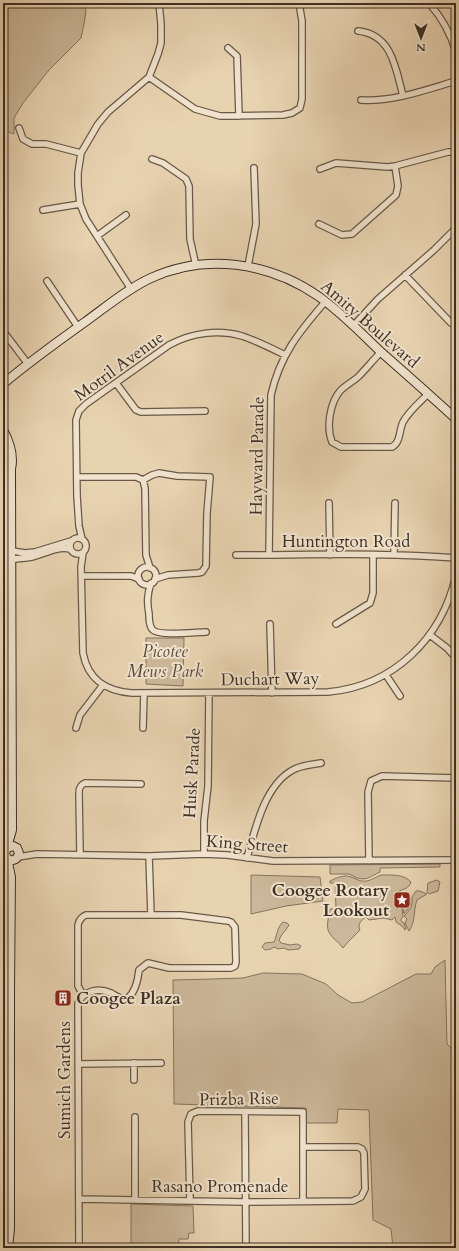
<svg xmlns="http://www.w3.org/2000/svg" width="459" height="1251" font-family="Cardo,serif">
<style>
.green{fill:#cbb799;stroke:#84745e}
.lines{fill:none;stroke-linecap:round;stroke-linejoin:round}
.street-casing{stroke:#685947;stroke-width:8}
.secondary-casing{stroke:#3e3024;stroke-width:10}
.street{stroke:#f0e2cc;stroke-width:5.5}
.secondary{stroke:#f0e2cc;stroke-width:8}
.labels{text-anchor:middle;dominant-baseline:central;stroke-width:4;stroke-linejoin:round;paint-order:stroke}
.street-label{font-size:17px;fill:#3e3024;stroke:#f0e2cc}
.park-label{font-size:17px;font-style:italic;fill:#5a4b3b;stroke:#f0e2cc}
.poi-label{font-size:17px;font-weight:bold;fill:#3e3024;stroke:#f0e2cc;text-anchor:end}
</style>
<rect width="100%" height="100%" fill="#e8d3b1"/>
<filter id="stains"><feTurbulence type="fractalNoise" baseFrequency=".005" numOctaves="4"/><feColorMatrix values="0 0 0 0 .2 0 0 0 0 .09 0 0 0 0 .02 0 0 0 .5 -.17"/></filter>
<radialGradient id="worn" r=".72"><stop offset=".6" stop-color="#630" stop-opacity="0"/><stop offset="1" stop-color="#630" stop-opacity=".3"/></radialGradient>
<!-- green -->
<path class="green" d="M3 3H84L86 11 84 24 81 38 49 70 23 103 14 118V134L3 130Z
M146 638H184L183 686 146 684Z
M440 864V867L380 868V872L368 878 363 879 357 878 349 874H330V865Z
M251 875 320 877 323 901 286 906 251 914Z
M381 875C392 875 404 874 411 882 406 896 394 881 397 909L399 907 402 908 403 917 401 919V921L404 923 406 929 405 930 402 926 396 922 395 917 392 920 384 918 369 920 366 917C361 921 357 924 360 930L348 942 343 948C339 942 334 940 330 934 325 928 329 916 330 909H336L335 884 334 883H330V881C336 878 345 874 351 877 357 879 360 882 367 881 371 880 376 877 381 875Z
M437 880 440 882 438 891 429 894 427 892 428 883Z
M416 891H420L427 894 417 900C413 911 416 921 409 931L405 923 407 919 404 916C410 910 413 906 412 897Z
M405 896 410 897C412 905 409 908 404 914L403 907 405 906Z
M283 922 287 923 289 925C286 931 281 934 279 940L281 943 290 945 297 944 301 946 299 949 288 950 284 948 278 949 274 947 271 949 265 950 262 947 265 943 274 942C277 936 277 927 283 922Z
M445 960 447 1044 456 1053V1248H393L391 1229 373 1220 369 1110 338 1109 337 1123H306V1108L174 1104 173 980 212 979 243 978 263 973 302 974 326 984 338 995 352 1003 362 1002 416 974H431L435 967Z
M131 1204 193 1206 194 1233H189L188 1239H179L178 1248H131Z"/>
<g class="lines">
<!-- street casing -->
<g class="street-casing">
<path id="street" d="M429 3C442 18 451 34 456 52
M358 31C392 34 396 69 403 96
M228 48 237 56 239 116
M149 77 195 109 220 116 283 115 292 113 300 108 302 99V21L299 3
M361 100C393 102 425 90 456 81
M19 128 23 139 32 144H46L81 153
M152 159 163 163 186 179 189 186 190 239 196 266
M320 169 336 163 388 167 395 166 448 152H456
M43 210 80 204
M319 224 342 235 352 234 396 195 398 186 395 166
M97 236 126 215
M248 266 256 224 254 168
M405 275 451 323 456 319
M47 281 78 327
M131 289 86 219 80 204 78 185V173L81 153 98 124 108 112 149 77 158 54 161 43V24L159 3
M353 326 378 299 434 250 456 228
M3 331 28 364
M381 352C373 360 366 369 358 377 352 382 345 386 340 391 330 403 326 427 332 442L341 447H392C401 442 399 430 403 422 409 411 420 402 428 394
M116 383 136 410 141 412 205 411
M77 477H136L143 480 145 488 146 555 150 568
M143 480 152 475 159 473 177 476 210 477 207 513 206 566 202 572 198 573 168 575 155 579
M329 503 330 555
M70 546a8 8 0 1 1 16 0a8 8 0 1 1-16 0Z
M82 539 79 526 77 496 76 420 79 411 86 404 169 345C191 333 218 329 242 336 257 341 271 348 285 355
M12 551 25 553 35 552 71 541
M83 553 81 567 83 653C88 680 106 691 132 693L328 692C394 686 442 638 456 575
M236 555C309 555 383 552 456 558
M269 555 271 395C280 355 299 332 325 302
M394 555 395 503
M12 559C18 559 25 558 32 557 44 554 57 546 70 549
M138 576a9 9 0 1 1 18 0a9 9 0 1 1-18 0Z
M82 576H131L139 579
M151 583C147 595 147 602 149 614 149 618 149 625 152 629 157 637 196 632 206 632
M270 624 272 693
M336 624 370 603 373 593V555
M430 635 447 648 456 658
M386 675 400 696
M76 728 80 715 103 685
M143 728 144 693
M80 854 79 793C79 788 80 785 85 783L141 784
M204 854V821L208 786 209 693
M149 856 151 915
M18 857 37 854 149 856 204 854 227 855 273 861 456 860
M247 858C255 830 264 787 291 771 300 765 311 765 321 763
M369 861 368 792 371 781 382 776 456 778
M78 1064 161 1063
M134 1080V1063
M3 1084H10
M245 1112 246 1248
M79 1199 246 1202 353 1201 361 1197 365 1189 364 1153 362 1149 358 1147H303
M135 1200V1117
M190 1201 188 1122 191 1114 198 1111 303 1112V1201
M79 1248 78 1003C84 991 98 987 111 993 117 996 120 1000 128 998 136 991 138 980 139 970L148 963 169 968H231L235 966 236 962 235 927 231 922 228 921 181 915H86C81 917 79 920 78 925V986L83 995"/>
</g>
<!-- secondary casing -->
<g class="secondary-casing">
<path id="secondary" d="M3 384C29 362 57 342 85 322 106 307 127 289 151 278 205 253 269 262 318 296 341 312 361 333 381 352 406 374 431 396 456 419
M3 430C9 441 14 456 11 469L12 830 5 854C8 863 17 862 19 853L17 848 13 846 7 848
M3 444 7 457
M7 858 11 877 10 991V1229L8 1248"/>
</g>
<!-- street -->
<use href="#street" class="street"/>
<!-- secondary -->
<use href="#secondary" class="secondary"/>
</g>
<!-- icons -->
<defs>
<g id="sight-square" transform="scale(0.9)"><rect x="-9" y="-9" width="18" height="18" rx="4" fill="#8f2418" stroke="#f0e2cc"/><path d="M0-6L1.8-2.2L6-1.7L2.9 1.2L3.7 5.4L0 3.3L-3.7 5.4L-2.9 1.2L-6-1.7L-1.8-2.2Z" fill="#fff"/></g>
<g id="building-square" transform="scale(0.9)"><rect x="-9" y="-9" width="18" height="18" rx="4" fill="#8f2418" stroke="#f0e2cc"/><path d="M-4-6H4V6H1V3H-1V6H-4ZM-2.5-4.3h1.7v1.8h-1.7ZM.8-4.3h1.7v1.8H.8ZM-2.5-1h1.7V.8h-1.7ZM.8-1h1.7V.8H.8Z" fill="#fff"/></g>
</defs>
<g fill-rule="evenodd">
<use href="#sight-square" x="402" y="900"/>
<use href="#building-square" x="63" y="998"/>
</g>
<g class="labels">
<!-- street labels -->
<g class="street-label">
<text transform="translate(370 324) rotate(41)">Amity Boulevard</text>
<text transform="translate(119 366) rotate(-36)">Motril Avenue</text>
<text transform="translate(257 456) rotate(-89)">Hayward Parade</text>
<text x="346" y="541">Huntington Road</text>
<text transform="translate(270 679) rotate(-1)">Duchart Way</text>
<text transform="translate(192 773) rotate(-87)">Husk Parade</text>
<text transform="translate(247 844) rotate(4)">King Street</text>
<text transform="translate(64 1080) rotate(-90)">Sumich Gardens</text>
<text transform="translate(239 1099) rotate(-1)">Prizba Rise</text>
<text x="220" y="1186">Rasano Promenade</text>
</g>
<!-- park labels -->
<g class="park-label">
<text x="165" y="651">Picotee<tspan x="165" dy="20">Mews Park</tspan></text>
</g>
<!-- poi labels -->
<g class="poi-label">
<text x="389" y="890">Coogee Rotary<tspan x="389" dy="20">Lookout</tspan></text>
<text x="76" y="998" text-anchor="start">Coogee Plaza</text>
</g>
</g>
<!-- margin -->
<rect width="459" height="1251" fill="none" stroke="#e8d3b1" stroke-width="16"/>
<rect x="4" y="4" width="451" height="1243" fill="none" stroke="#3e3024" stroke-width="2"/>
<rect x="8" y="8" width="443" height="1235" fill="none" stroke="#3e3024"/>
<!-- north arrow -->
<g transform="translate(421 38) rotate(180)" stroke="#f0e2cc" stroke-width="3" paint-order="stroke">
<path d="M0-3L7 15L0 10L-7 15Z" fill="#3e3024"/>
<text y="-6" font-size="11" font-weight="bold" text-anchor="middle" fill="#3e3024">N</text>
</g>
<rect width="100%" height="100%" filter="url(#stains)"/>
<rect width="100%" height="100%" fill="url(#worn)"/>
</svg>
